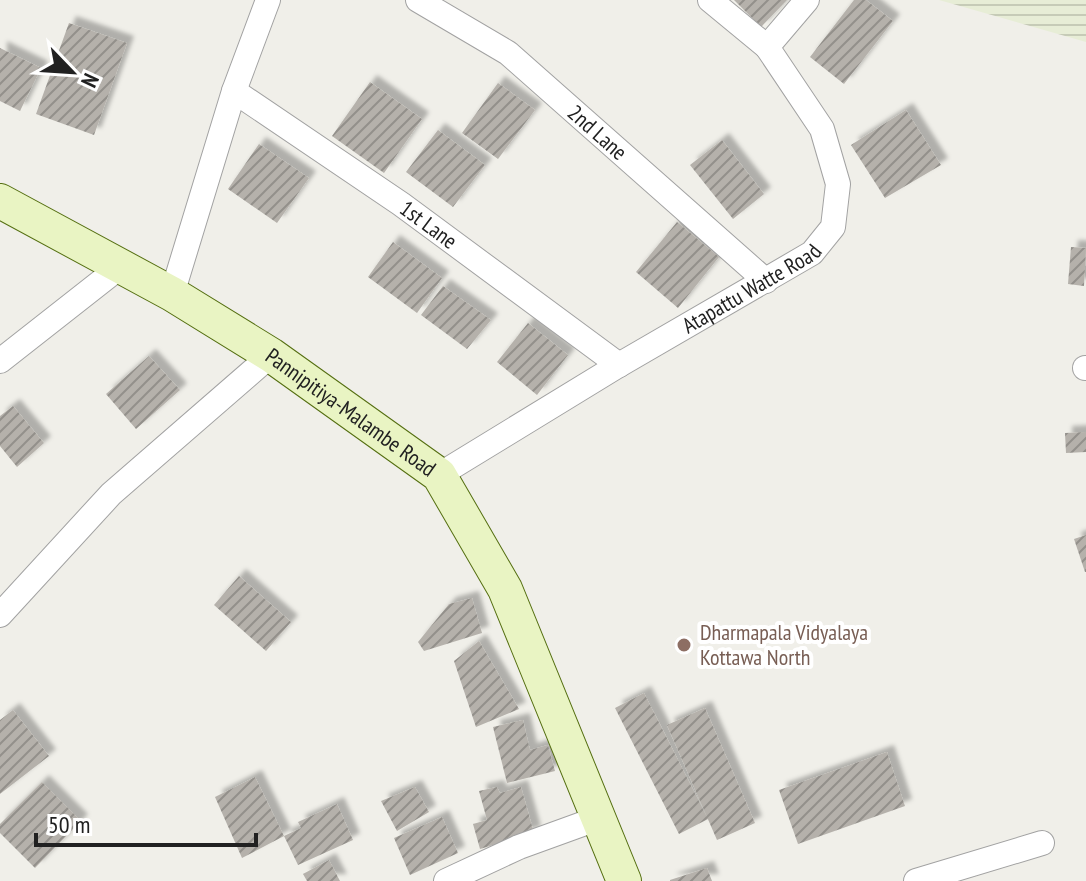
<svg xmlns="http://www.w3.org/2000/svg" width="1086" height="881" font-family="'PT Sans Narrow',sans-serif">
<style>
.farmland{fill:url(#farmland-rules)}
.building{fill:url(#building-hatch);filter:url(#shadow)}
.lines{fill:none;stroke-linecap:round;stroke-linejoin:round}
.street-casing{stroke:#a2a2a2;stroke-width:26}
.secondary-casing{stroke:#556f11;stroke-width:36}
.street{stroke:#fff;stroke-width:24}
.secondary{stroke:#e9f4c3;stroke-width:34}
.education-dot{fill:#8d6e63;stroke:#fff;stroke-width:3}
.labels{text-anchor:middle;dominant-baseline:central;stroke-width:8;stroke-linejoin:round;paint-order:stroke}
.street-label{font-size:22px;fill:#212121;stroke:#fff}
.education-label{font-size:22px;fill:#785e54;stroke:#fff;text-anchor:start}
</style>
<defs>
<pattern id="farmland-rules" width="6" height="5" patternUnits="userSpaceOnUse" patternTransform="scale(2)"><rect width="6" height="5" fill="#e7edd6"/><path d="M0 2.5h6" fill="none" stroke="#c6cbb7"/></pattern>
<pattern id="building-hatch" width="6" height="6" patternUnits="userSpaceOnUse" patternTransform="scale(2)"><rect width="6" height="6" fill="#b5b1ab"/><path d="M-1 1l2-2M0 6l6-6M5 7l2-2" fill="none" stroke="#93908b"/></pattern>
<filter id="shadow"><feDropShadow dx="7" dy="-7" stdDeviation="2" flood-color="#0004"/></filter>
</defs>
<rect width="100%" height="100%" fill="#f0efe9"/>
<!-- farmland -->
<path class="farmland" d="M939 0H1086V42Z"/>
<!-- building -->
<path class="building" d="M734 0H787L761 27Z
M854 0H866L893 21 844 84 810 57Z
M69 23 127 43 94 135 36 114Z
M0 48 41 68 20 111 0 101Z
M370 82 422 119 384 173 332 136Z
M498 83 535 110 498 159 462 133Z
M906 110 941 165 885 198 851 145Z
M438 130 485 165 453 207 406 172Z
M722 140 764 194 733 219 690 165Z
M259 144 309 178 277 223 228 189Z
M677 222 719 257 678 308 636 272Z
M393 242 442 278 417 313 368 277Z
M1071 247 1086 248 1084 286 1068 284Z
M443 286 491 320 467 349 421 315Z
M528 323 568 355 537 395 497 362Z
M149 356 180 390 136 429 106 394Z
M13 406 44 443 17 467 0 446V416Z
M1086 432V452L1066 453 1065 433Z
M1086 535V572H1085L1074 539Z
M239 576 291 622 266 651 214 605Z
M472 598 482 633 424 651 418 642 449 604Z
M479 641 519 709 476 727 454 661Z
M644 693 708 819 679 834 615 708Z
M705 708 755 823 717 840 667 725Z
M13 710 49 756 0 794V720Z
M523 720 530 750 548 745 555 771 507 783 493 727Z
M887 752 905 806 798 844 779 790Z
M255 777 284 836 301 828 298 822 337 804 353 840 298 865 284 836 242 858 215 797Z
M42 782 81 821 35 868 0 833V824Z
M415 787 429 812 397 831 381 801Z
M497 787 500 793 521 787 534 833 480 849 473 824 487 820 479 791Z
M442 817 458 853 410 875 394 838Z
M329 860 340 881H307L303 874Z
M707 868 712 881H670V880Z"/>
<g class="lines">
<!-- street casing -->
<g class="street-casing">
<g id="street">
<path id="s1" d="M418 0 508 53 766 281"/>
<path d="M710 0 767 47"/>
<path id="s2" d="M234 91 401 204 619 365"/>
<path d="M172 294 234 91 268 0"/>
<path d="M0 361 121 266"/>
<path d="M1085 368H1086"/>
<path id="s3" d="M439 475 619 365 812 253 833 227 838 184 822 129 767 47 807 0"/>
<path d="M0 615 111 494 271 355"/>
<path d="M446 881 519 847 599 818"/>
<path d="M916 881 1042 843"/>
</g>
</g>
<!-- secondary casing -->
<g class="secondary-casing">
<g id="secondary">
<path id="s4" d="M0 201 172 294 271 355 439 475 505 589 624 881"/>
</g>
</g>
<!-- street -->
<use href="#street" class="street"/>
<!-- secondary -->
<use href="#secondary" class="secondary"/>
</g>
<!-- markers -->
<circle class="education-dot" cx="684" cy="645" r="8"/>
<g class="labels">
<!-- street labels -->
<g class="street-label">
<text stroke="none"><textPath href="#s1" startOffset="224">2nd Lane</textPath></text>
<text stroke="none"><textPath href="#s2" startOffset="236">1st Lane</textPath></text>
<text stroke="none"><textPath href="#s3" startOffset="364">Atapattu Watte Road</textPath></text>
<text stroke="none"><textPath href="#s4" startOffset="410">Pannipitiya-Malambe Road</textPath></text>
</g>
<!-- education labels -->
<g class="education-label">
<text x="700" y="632">Dharmapala Vidyalaya<tspan x="700" dy="25">Kottawa North</tspan></text>
</g>
</g>
<!-- north arrow -->
<g transform="translate(72 72) rotate(115)" stroke="#ffffff" stroke-width="6" paint-order="stroke">
<path d="M0-6L14 30L0 20L-14 30Z" fill="#212121"/>
<text y="-12" font-size="22" font-weight="bold" text-anchor="middle" fill="#212121">N</text>
</g>
<!-- scale -->
<path d="M36 833v12h220v-12" fill="none" stroke="#212121" stroke-width="4"/>
<text x="48" y="833" font-size="24" fill="#212121" stroke="#ffffff" stroke-width="6" paint-order="stroke">50 m</text>
</svg>
